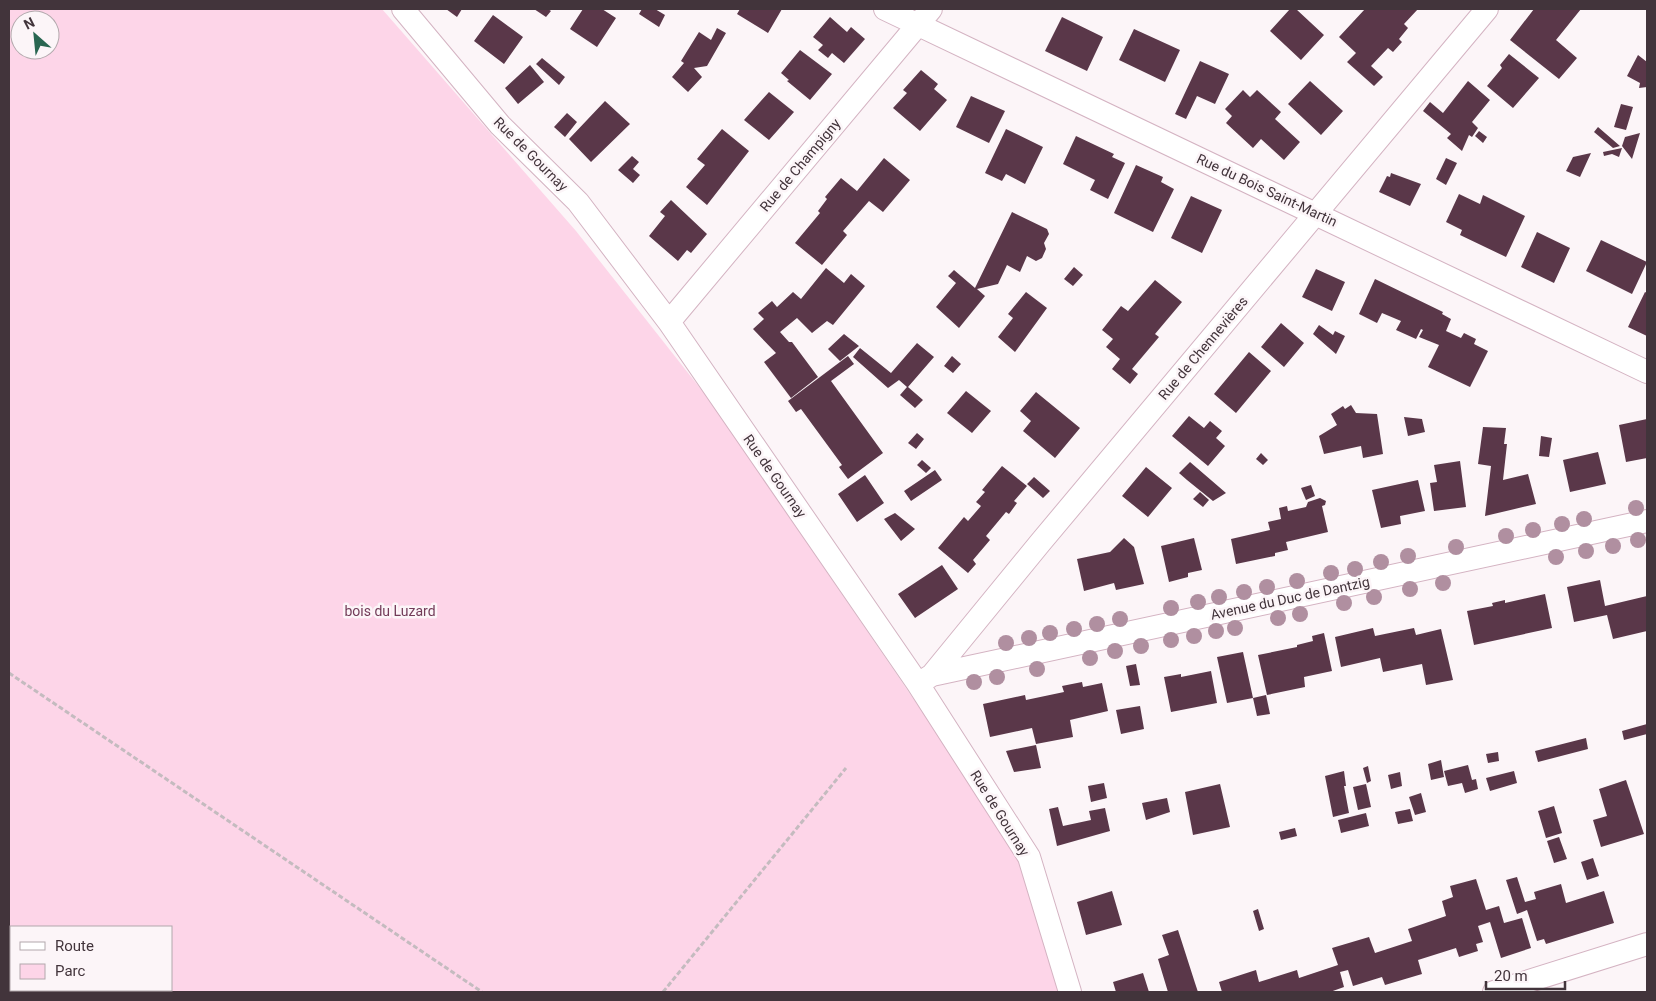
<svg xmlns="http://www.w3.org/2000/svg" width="1656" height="1001" font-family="Roboto,sans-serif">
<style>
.green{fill:#fdd5e8;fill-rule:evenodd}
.building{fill:#5a3749}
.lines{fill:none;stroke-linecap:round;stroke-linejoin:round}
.minor-casing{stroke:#d4b3c2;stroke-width:24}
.path{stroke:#c4bbbf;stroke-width:3;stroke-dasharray:5 2.5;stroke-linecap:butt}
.minor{stroke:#fff;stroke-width:22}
.tree{fill:#b08fa0}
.labels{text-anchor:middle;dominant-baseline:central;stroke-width:5;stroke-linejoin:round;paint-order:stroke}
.street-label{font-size:14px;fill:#42343b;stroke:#fcf5f8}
.park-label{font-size:14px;fill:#723b58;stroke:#fcf5f8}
</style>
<rect width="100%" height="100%" fill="#fcf5f8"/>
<!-- green -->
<path class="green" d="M9 9H382L576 231 711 402 921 710 1023 867 1061 992H9ZM20 20H50V50H20ZM11 927H171V990H11Z"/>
<!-- building -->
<path class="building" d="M446 9H462L457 17Z
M534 9H548L551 11 546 17Z
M583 9H602L616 18 597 47 570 29Z
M642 9H655L665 15 659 27 639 14Z
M740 9H782L768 33 737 14Z
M1290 9H1296L1324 35 1301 60 1270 31Z
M1365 9H1418L1404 24 1408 28 1399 39 1402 42 1393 52 1388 48 1371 66 1383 77 1374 86 1347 62 1356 53 1339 37Z
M1534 9H1581L1556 40 1577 58 1559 79 1510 40Z
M493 15 523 37 504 64 474 41Z
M830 17 847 32 851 27 865 39 844 63 832 53 828 58 818 50 823 45 813 37Z
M1062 17 1103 37 1087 71 1045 51Z
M717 28 726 33 707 66 694 68 702 77 688 92 672 77 684 63 681 61 699 32 711 40Z
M1134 29 1180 50 1165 82 1119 60Z
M800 50 832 74 810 100 787 81 789 80 781 73Z
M1509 54 1539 78 1513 108 1487 86 1502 68 1500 65Z
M1638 55 1647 62V87L1639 88 1640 83 1627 76Z
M542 58 565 77 559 85 536 64Z
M1200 61 1229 74 1215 104 1197 96 1186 119 1175 114Z
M530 65 544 82 518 104 505 88Z
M921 70 938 84 934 89 947 100 920 131 893 108 907 93 903 90Z
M1310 81 1343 111 1321 135 1288 104Z
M1468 81 1490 100 1472 122 1478 128 1472 137 1469 135 1462 151 1447 138 1451 134 1423 111 1430 102 1443 113Z
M1243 90 1250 97 1257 90 1281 112 1275 119 1300 142 1284 160 1261 139 1253 148 1226 123 1232 116 1225 109Z
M769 92 794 112 769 140 744 120Z
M971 96 1005 111 989 143 956 127Z
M605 101 630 124 591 162 569 139Z
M1621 104 1633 107 1626 130 1614 127Z
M567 113 577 122 565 137 554 127Z
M1598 127 1620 146 1613 148 1594 132Z
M722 129 749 151 707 205 686 187 705 165 697 159Z
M1006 129 1043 147 1025 184 1006 174 1002 181 985 173Z
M1479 131 1487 137 1483 143 1475 136Z
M1640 133 1632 159 1622 146 1625 137Z
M1076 136 1114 154 1112 157 1125 163 1108 199 1090 190 1095 180 1063 164Z
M1622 148 1619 157 1612 154 1604 156 1603 152Z
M1591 153 1580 177 1566 171 1573 157Z
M632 156 639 162 633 169 640 175 633 183 618 170Z
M884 158 910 180 883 212 869 201 843 231 847 235 822 265 795 243 820 213 818 211 827 199 825 197 841 178 857 191Z
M1446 158 1457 163 1446 185 1436 179Z
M1136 165 1163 177 1161 182 1174 189 1153 232 1114 213Z
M1391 173 1421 184 1410 206 1379 192 1387 176 1390 177Z
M1459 194 1480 204 1483 195 1525 216 1506 257 1460 235 1462 230 1446 222Z
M1191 196 1222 210 1202 253 1171 238Z
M671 200 707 234 691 253 687 250 678 261 649 236 665 216 660 212Z
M1012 212 1047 229 1049 234 1044 243 1046 249 1042 258 1036 261 1027 256 1020 272 1007 265 998 284 977 289 985 296 959 328 936 307 956 283 948 276 954 270 975 288Z
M1537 232 1570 248 1554 283 1521 267Z
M1601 240 1647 262 1632 294 1586 271Z
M1074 267 1083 275 1073 286 1064 279Z
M826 268 844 283 851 274 865 286 833 325 827 321 812 333 797 318 780 332 789 342H792L818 377 791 398 764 362 776 353 753 329 764 319 758 313 772 301 777 307 793 292 801 299Z
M1316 269 1345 282 1332 311 1302 297Z
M1375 279 1443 312 1442 314 1451 319 1446 331 1461 338 1464 333 1476 339 1474 344 1488 351 1470 387 1428 367 1439 345 1419 337 1423 330 1421 329 1416 339 1396 330 1401 321 1382 313 1377 323 1359 314Z
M1155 280 1182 302 1155 334 1159 337 1132 369 1138 374 1130 384 1112 369 1120 359 1106 347 1113 339 1102 330 1121 306 1128 311Z
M1026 292 1047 308 1015 352 998 337 1013 318 1008 314Z
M1645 292 1647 293V336L1628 327Z
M1281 323 1304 343 1284 367 1261 347Z
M1319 325 1333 335 1335 331 1345 336 1336 354 1313 334Z
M844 334 859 346 840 361 828 349Z
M917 343 934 357 908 387 923 400 915 408 900 395 907 387 899 380 888 388 853 357 860 348 891 373Z
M1249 352 1271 371 1236 413 1214 394Z
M848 356 854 364 831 381 883 453 848 479 839 467 842 465 801 409 796 412 788 401Z
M952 356 961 364 953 373 944 366Z
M966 391 991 411 972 433 947 413Z
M1036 392 1080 428 1055 458 1023 431 1031 421 1020 411Z
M1351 405 1356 413 1377 414 1383 454 1363 458 1361 446 1324 454 1319 436 1337 425 1331 414 1343 406 1345 409Z
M1189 416 1204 428 1210 421 1222 431 1216 438 1225 446 1208 466 1172 436Z
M1404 417 1422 419 1425 432 1408 436Z
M1647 419V458L1626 462 1619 425Z
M1483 427 1506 428 1504 444H1507L1503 480 1528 474 1536 504 1485 516 1491 466 1478 464Z
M917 433 924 439 916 449 908 443Z
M1541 436 1552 438 1549 457 1539 456Z
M1598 452 1606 484 1570 492 1563 460Z
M1261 453 1268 460 1263 465 1256 459Z
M922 460 931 468 926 473 917 465Z
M1460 461 1466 507 1434 511 1430 483 1437 482 1434 465Z
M1190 462 1197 468 1226 493 1213 501 1187 480 1179 473Z
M1002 466 1027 486 1014 501 1017 503 1009 514 1006 512 986 536 990 540 973 560 976 564 968 573 938 548 964 517 968 521 981 506 976 502 985 492 982 490Z
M1146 467 1172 488 1148 517 1122 496Z
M935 470 942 480 911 501 904 491Z
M865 475 884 503 857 522 838 494Z
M1034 477 1050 491 1043 498 1027 484Z
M1418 480 1425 511 1400 516 1401 524 1381 528 1372 490Z
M1311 485 1315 496 1306 500 1301 488Z
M1200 492 1209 500 1203 507 1193 499Z
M1320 498 1326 501 1325 505 1322 506 1328 532 1286 542 1288 550 1275 553V556L1236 564 1231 539 1270 530 1268 522 1281 519 1279 508 1287 506 1288 511 1306 507 1308 502Z
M895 513 915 529 901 541 884 519Z
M1124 538 1134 547 1144 584 1116 590 1114 583 1084 591 1077 559 1110 552Z
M1194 538 1202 570 1188 573V577L1169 582 1161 546Z
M942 565 958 589 915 618 898 594Z
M1600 580 1605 606 1647 596V631L1613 639 1607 615 1574 622 1567 587Z
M1545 594 1552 628 1474 645 1467 611 1493 606 1492 603 1505 600V603Z
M1373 628 1375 636 1414 628 1416 635 1441 629 1453 680 1426 685 1422 664 1383 672 1380 658 1341 667 1335 637Z
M1324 633 1332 671 1304 677 1305 687 1267 695 1258 655 1297 647V645L1313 641 1312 636Z
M1243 652 1253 698 1227 703 1217 657Z
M1136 664 1140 685 1130 686 1126 666Z
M1211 671 1217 703 1171 712 1164 677 1181 674V677Z
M1082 682 1083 687 1102 683 1108 711 1070 720 1073 737 1036 744 1032 728 990 737 983 704 1025 695 1026 700 1064 692 1062 686Z
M1266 695 1270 714 1257 716 1253 698Z
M1140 706 1144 729 1121 734 1116 710Z
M1647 724V734L1624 740 1622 731Z
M1586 738 1588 749 1538 762 1535 751Z
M1036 745 1041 768 1014 772 1006 751Z
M1498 752 1499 761 1488 763 1486 754Z
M1441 760 1444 777 1431 780 1428 764Z
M1468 765 1472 780 1476 779 1478 789 1465 793 1462 783 1448 786 1444 771Z
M1368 766 1371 781 1367 783 1363 768Z
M1344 771 1346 786H1344L1349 813 1333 817 1325 776Z
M1514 771 1517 783 1490 791 1486 778Z
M1400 772 1402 786 1391 789 1388 775Z
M1626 780 1644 834 1601 847 1593 820 1607 816 1599 789Z
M1104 783 1107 798 1091 802 1088 786Z
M1220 784 1230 827 1193 835 1185 792Z
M1366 784 1371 807 1358 810 1353 787Z
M1421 793 1426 812 1415 815 1409 797Z
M1167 798 1170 812 1146 820 1142 803Z
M1554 806 1562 833 1546 838 1538 811Z
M1058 807 1063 826 1091 820 1089 811 1105 808 1110 831 1057 846 1049 809Z
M1410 809 1413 821 1398 824 1395 812Z
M1366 813 1369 826 1341 833 1338 820Z
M1295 828 1297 836 1281 840 1279 832Z
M1559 837 1567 859 1554 863 1547 841Z
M1593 858 1599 876 1587 880 1581 862Z
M1517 877 1525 902 1536 899 1534 892 1561 884 1566 903 1604 891 1614 923 1546 944 1544 939 1537 941 1527 910 1517 914 1506 880Z
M1476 879 1486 910 1499 906 1504 923 1522 918 1531 948 1501 958 1490 922 1478 926 1483 942 1476 944 1478 951 1459 957 1456 948 1418 960 1422 974 1385 985 1382 977 1353 986 1348 970 1340 972 1344 987 1330 992H1222L1219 982 1256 970 1259 982 1297 970 1299 978 1338 965 1332 948 1369 937 1375 953 1412 941 1408 929 1446 916 1442 901 1453 897 1450 886Z
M1112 891 1122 925 1086 935 1077 902Z
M1258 909 1264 929 1259 931 1253 911Z
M1178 930 1195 983 1198 992H1168L1158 959 1169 955 1162 935Z
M1143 973 1149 992H1116L1113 982Z"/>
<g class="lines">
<!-- minor casing -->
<g class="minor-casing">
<path id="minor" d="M403 9 500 125 578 202 669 322 918 684 1029 857 1070 992
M885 9 1647 372
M669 322 931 9
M932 675 1647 521
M918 684 932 675 1040 543 1487 9
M1494 992 1647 944"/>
</g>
<!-- path -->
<path class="path" d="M9 673 482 992
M663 992 846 768"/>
<!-- minor -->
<use href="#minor" class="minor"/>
</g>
<!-- trees -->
<g class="tree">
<circle cx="1636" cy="508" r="8"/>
<circle cx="1584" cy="519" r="8"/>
<circle cx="1562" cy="524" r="8"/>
<circle cx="1533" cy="530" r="8"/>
<circle cx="1506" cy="536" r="8"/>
<circle cx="1638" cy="540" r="8"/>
<circle cx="1613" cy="546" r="8"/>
<circle cx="1456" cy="547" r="8"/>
<circle cx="1586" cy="551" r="8"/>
<circle cx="1408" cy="556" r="8"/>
<circle cx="1556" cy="557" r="8"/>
<circle cx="1381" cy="562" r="8"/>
<circle cx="1355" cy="569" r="8"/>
<circle cx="1331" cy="573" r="8"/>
<circle cx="1297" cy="581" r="8"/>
<circle cx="1443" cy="583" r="8"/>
<circle cx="1267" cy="587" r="8"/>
<circle cx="1410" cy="589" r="8"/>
<circle cx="1244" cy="592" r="8"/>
<circle cx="1219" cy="597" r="8"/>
<circle cx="1374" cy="597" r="8"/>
<circle cx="1198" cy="602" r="8"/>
<circle cx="1344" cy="603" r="8"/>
<circle cx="1171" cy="608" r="8"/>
<circle cx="1300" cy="614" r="8"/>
<circle cx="1278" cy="618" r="8"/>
<circle cx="1120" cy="619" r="8"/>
<circle cx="1097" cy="624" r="8"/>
<circle cx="1235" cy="628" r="8"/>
<circle cx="1074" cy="629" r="8"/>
<circle cx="1216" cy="631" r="8"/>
<circle cx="1050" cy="633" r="8"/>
<circle cx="1194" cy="636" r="8"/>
<circle cx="1029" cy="638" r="8"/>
<circle cx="1171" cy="640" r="8"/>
<circle cx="1006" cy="643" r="8"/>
<circle cx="1141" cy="646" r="8"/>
<circle cx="1115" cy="651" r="8"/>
<circle cx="1090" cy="658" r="8"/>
<circle cx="1037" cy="669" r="8"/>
<circle cx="997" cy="677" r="8"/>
<circle cx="974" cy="682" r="8"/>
</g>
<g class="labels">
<!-- street labels -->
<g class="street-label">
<text transform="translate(531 154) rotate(45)">Rue de Gournay</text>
<text transform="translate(800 165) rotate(-50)">Rue de Champigny</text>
<text transform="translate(1267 190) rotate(25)">Rue du Bois Saint-Martin</text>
<text transform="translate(1203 348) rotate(-50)">Rue de Chennevières</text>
<text transform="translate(775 476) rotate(55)">Rue de Gournay</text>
<text transform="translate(1290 598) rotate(-12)">Avenue du Duc de Dantzig</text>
<text transform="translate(1000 813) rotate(58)">Rue de Gournay</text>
</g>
<!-- park labels -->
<g class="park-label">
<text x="390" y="611">bois du Luzard</text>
</g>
</g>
<!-- border -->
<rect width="1656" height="1001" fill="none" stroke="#42343b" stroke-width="20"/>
<!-- legend -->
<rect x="10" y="926" width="162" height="65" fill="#fcf5f8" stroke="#b2a8ac"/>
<rect x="20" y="942" width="25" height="8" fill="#ffffff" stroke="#b2a8ac"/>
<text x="55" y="951" font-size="15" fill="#42343b">Route</text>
<rect x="20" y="964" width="25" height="15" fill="#fdd5e8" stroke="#b2a8ac"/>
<text x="55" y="976" font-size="15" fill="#42343b">Parc</text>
<!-- north arrow -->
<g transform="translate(35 35) rotate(333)"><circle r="24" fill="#fcf5f8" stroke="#b2a8ac"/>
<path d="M0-4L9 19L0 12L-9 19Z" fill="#296651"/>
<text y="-8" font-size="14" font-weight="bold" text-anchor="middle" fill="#42343b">N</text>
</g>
<!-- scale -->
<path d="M1486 981v8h79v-8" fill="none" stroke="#42343b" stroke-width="2.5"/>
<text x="1494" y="981" font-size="15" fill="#42343b" stroke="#fcf5f8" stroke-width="4" paint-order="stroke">20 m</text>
</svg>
